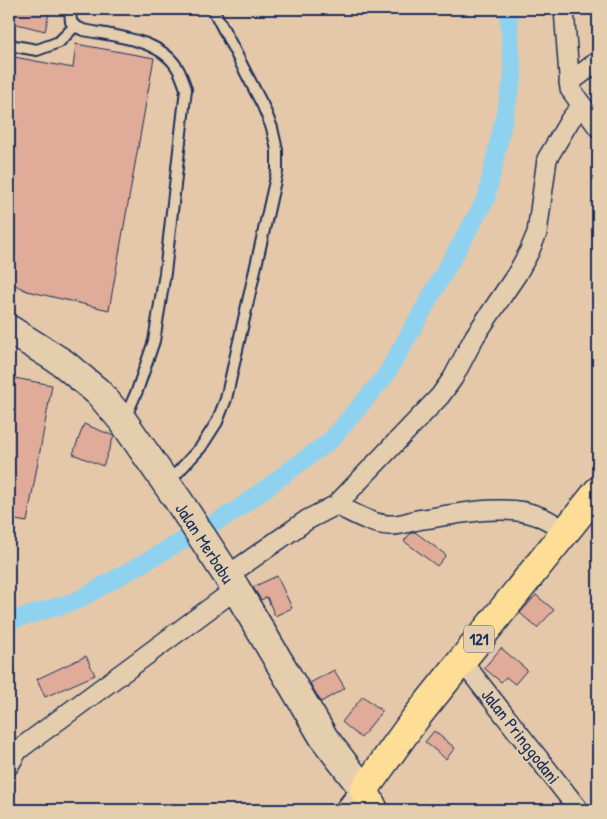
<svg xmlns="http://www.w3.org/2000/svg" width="607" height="819" font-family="'Patrick Hand',sans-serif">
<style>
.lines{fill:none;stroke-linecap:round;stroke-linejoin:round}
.canal{stroke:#8fd2f0;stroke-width:18}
.building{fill:#e0ab98;stroke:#1b2f5e}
.service-casing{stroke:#1b2f5e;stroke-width:14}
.minor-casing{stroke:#1b2f5e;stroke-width:22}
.tertiary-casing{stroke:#1b2f5e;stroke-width:28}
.secondary-casing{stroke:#1b2f5e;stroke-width:31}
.primary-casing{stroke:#1b2f5e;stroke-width:31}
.service{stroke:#e4cead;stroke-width:10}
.minor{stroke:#e4cead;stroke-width:19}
.tertiary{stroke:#e4cead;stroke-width:24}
.secondary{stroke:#e4cead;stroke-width:28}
.primary{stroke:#fedd96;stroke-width:28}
.labels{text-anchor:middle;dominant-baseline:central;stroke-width:4;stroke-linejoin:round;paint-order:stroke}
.shield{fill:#e4cead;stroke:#575f76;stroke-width:1}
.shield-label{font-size:16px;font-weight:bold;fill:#1b2f5e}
.street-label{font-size:18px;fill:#1b2f5e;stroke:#e4cead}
</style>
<rect width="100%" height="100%" fill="#e4c8a9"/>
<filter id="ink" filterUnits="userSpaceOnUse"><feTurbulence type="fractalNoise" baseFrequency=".02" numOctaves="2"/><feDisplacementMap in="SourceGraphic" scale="10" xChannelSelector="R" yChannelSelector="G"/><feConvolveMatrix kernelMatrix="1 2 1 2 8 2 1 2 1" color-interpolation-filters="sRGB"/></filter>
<g filter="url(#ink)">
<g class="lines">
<!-- canal -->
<path class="canal" d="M9 621 76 601 235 511 332 439 386 375 486 199 513 77 508 9"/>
</g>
<!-- building -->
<path class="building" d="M9 9H50L45 31 9 22Z
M76 44 154 58 109 310 27 291 9 282V56L73 68Z
M9 377 52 385 27 522 9 519Z
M84 424 114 436 103 466 73 454Z
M415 532 446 555 437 566 404 541 410 534Z
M277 576 292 608 275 616 267 597 261 600 253 587Z
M536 595 554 610 537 628 520 613Z
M501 648 527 670 515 684 506 677 501 682 484 668Z
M86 656 95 675 45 697 37 679Z
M334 670 345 688 321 702 310 683Z
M363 696 382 711 361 738 342 722Z
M434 731 455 748 446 759 425 742Z"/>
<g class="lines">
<!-- service casing -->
<g class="service-casing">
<path id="service" d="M70 9 71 22 75 26 83 30C114 36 163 39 179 71 182 77 184 83 186 89L165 273 154 341 137 391 125 418
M9 45 37 50 59 42 75 26
M168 483 201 447 217 422 226 399 277 172V150L272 128 263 106 213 9"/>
</g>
<!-- minor casing -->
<g class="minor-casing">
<path id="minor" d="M564 9 570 89 598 127
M569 83 598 61
M336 505C352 512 372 525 390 525 401 526 412 520 424 519 456 514 508 503 538 516 548 519 557 526 565 531
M227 576 307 520 336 505 440 396 453 378 475 336 517 274 529 252 537 233 547 159 570 120 582 105
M462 661 579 810
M9 765 18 750 236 589"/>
</g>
<!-- tertiary casing -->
<g class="tertiary-casing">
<path id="tertiary" d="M348 810 364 790"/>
</g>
<!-- secondary casing -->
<g class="secondary-casing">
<path id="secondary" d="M9 329 63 363 98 392 123 421 178 500 236 589 324 738 364 790"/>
</g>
<!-- primary casing -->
<g class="primary-casing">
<path id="primary" d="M374 810 364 790 415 719 598 491"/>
</g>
<!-- service -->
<use href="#service" class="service"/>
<!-- minor -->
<use href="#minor" class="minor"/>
<!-- tertiary -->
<use href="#tertiary" class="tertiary"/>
<!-- secondary -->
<use href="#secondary" class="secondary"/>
<!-- primary -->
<use href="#primary" class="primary"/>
</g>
</g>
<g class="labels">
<!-- shield labels -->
<rect class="shield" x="464" y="625.5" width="30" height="27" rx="4"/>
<g class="shield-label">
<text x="479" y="639">121</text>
</g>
<!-- street labels -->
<g class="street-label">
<text transform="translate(205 543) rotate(57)">Jalan Merbabu</text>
<text transform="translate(521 736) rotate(52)">Jalan Pringgodani</text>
</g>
</g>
<!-- margin -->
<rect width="607" height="819" fill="none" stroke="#e4cead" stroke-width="30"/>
<rect x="15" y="15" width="577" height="789" fill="none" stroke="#1b2f5e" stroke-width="2" filter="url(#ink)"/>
</svg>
